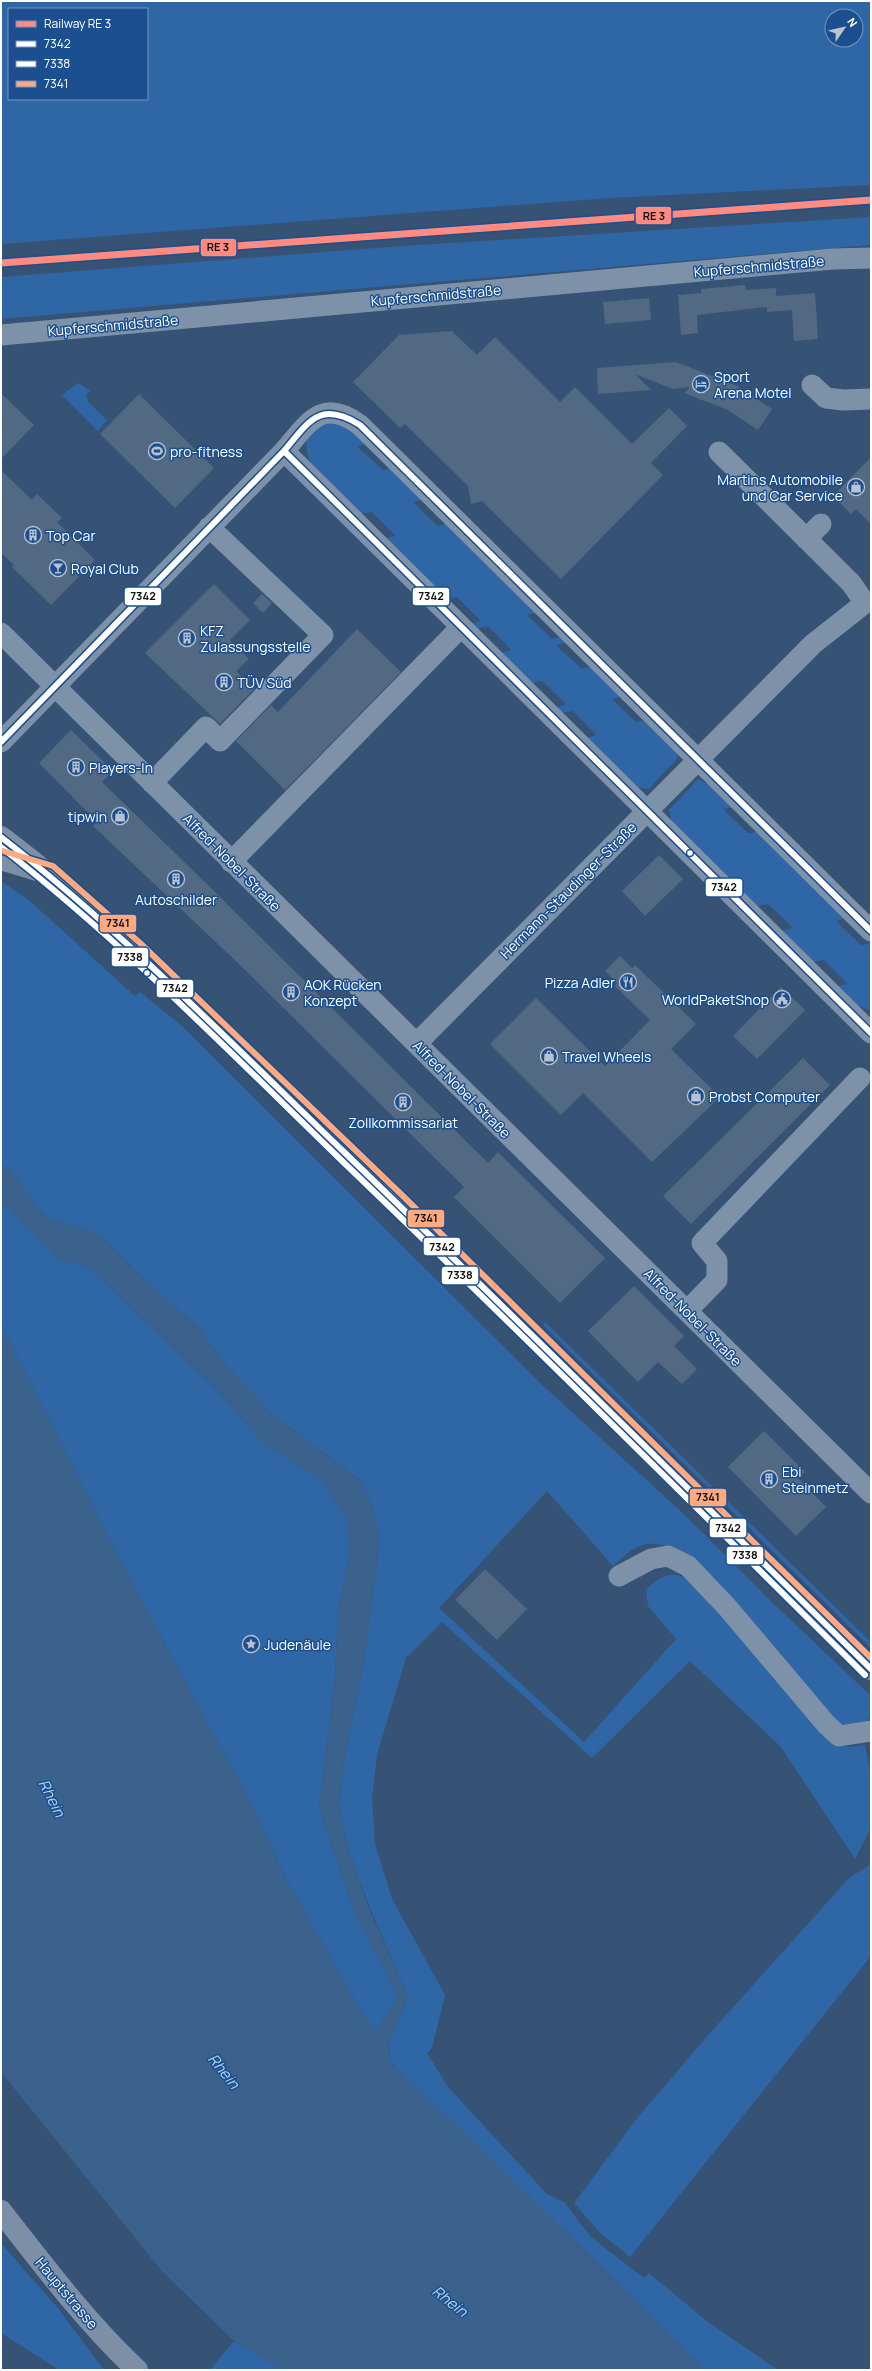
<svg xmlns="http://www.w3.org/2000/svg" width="872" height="2371" font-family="Manrope,sans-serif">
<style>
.green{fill:#2f66a5;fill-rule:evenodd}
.water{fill:#3b618d}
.building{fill:#526984}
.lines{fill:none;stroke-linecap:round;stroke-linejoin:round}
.minor{stroke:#7d92a8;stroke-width:21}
.major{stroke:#7d8ea7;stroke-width:22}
.bus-1-casing{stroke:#1b4f8f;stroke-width:9}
.bus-2-casing{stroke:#1b4f8f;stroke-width:9}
.bus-3-casing{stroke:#1b4f8f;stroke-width:9}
.bus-1{stroke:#fff;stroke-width:6}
.bus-2{stroke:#fff;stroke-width:6}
.bus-3{stroke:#ffa980;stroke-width:6}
.rail-1-casing{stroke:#1b4f8f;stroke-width:10}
.rail-1{stroke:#ff8a80;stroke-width:7}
.bus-dot{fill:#fff;stroke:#1b4f8f;stroke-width:1.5}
.labels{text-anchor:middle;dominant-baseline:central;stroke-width:3;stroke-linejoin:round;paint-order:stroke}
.street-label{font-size:14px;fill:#fff;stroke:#1b4f8f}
.poi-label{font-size:14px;fill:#fff;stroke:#1b4f8f;text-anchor:start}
.water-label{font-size:15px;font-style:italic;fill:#b5d3f5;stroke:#1b4f8f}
.line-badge{stroke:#1b4f8f;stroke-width:1.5}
.pale-badge-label{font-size:11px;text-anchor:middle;font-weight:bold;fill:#111}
</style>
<rect width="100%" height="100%" fill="#365274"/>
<!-- green -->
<path class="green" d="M1 1H871V185L611 198 1 244ZM9 9H147V99H9ZM832 16H856V40H832Z
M871 217V245L1 319V277L401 246Z
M78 383 90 391 86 395 88 402 107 420 98 431 62 395Z
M326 421 347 422 371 443 357 446 383 470 396 466 428 498 413 502 438 526 452 522 542 611 527 615 552 639 565 635 571 641 556 645 582 669 595 665 627 695 612 699 636 722 651 719 674 746 678 757 649 789 635 787 583 739 596 735 573 711 557 714 553 709 566 704 542 681 527 684 498 654 511 650 488 626 472 630 467 625 481 621 457 597 442 600 381 539 396 536 372 512 356 514C338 496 295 462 309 434 312 429 321 424 326 421Z
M698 779 719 790 739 806 723 809 748 833 764 831 852 917 836 921 861 945 871 943V1011L846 1000 833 987 848 984 824 960 808 963 777 932 793 928 768 904 752 907 672 823 669 810Z
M1 881 31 902 135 996 140 992 182 1026 539 1382 686 1516 777 1607 871 1696V1717C860 1729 851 1729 836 1724L676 1549C646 1538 635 1544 613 1566L547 1491 439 1608 584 1742 676 1639 648 1606 646 1590C658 1578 669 1570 686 1578L766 1664 819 1732 836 1745 849 1747 865 1745 871 1777V1828L855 1859 781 1747 690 1661 592 1758 442 1622 406 1658 377 1755 372 1798 375 1843 392 1899 445 1995 432 2048 427 2053 449 2088 547 2194 564 2202 591 2237 644 2278 649 2273 708 2322 778 2370H546L614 2279 390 2062 389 2042 408 1997 369 1906 349 1852 339 1808 344 1760 363 1666 377 1562 379 1535 371 1504 360 1480 270 1413 225 1364 198 1327 137 1273 100 1235 48 1218 37 1208 11 1170 1 1163Z
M7 1207 59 1259 89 1267 215 1388 265 1444 321 1480 348 1520 350 1553 338 1611 335 1678 319 1809 355 1914 398 1995 377 2031 366 2020 288 1883 249 1800 119 1559 1 1324V1208Z
M545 1322 871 1642V1648L543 1325Z
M871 1860V1956L630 2257 599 2232 574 2203 638 2117 709 2034 848 1879 869 1865Z
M1 2243 57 2307 104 2370H59L1 2333Z
M234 2341 284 2370H210Z"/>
<!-- water -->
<path class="water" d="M1 1163 11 1170 37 1208 48 1218 100 1235 137 1273 198 1327 225 1364 270 1413 360 1480 371 1504 379 1535 377 1562 363 1666 344 1760 339 1808 349 1852 368 1906 408 1997 389 2042 390 2062 535 2201 706 2370H284L234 2341 162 2271 1 2072V1324L119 1559 249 1800 288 1883 366 2020 377 2031 398 1995 355 1914 319 1809 335 1678 338 1611 350 1553 348 1520 321 1480 265 1444 215 1388 89 1267 59 1259 7 1208H1Z"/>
<!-- building -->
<path class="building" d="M745 285 746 290 776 288V296L815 293 818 339 794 341 792 310 767 312V307L697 315 698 333 681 335 678 295 701 293V289Z
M649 298 651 320 605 324 603 302Z
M452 331 477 355 495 337 560 402 575 387 632 444 669 408 687 426 651 463 663 475 561 579 482 501 471 504 468 486 405 424 400 428 353 382 399 335Z
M676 362 737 386 772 409 758 430 728 410 684 393 690 387 673 389 635 374 651 390 598 394 597 368Z
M1 393 34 425 1 459Z
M139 394 214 468 175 508 100 434Z
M871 457V524L856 509 851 514 833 496Z
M1 470 32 500 37 494 62 518 57 522 95 560 51 605 12 567 14 565 1 553Z
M214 584 250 620 230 640 249 659 236 671 254 689 220 724 145 653Z
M262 594 272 603 263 613 253 603Z
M357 629 401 672 285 790 236 741 271 705 278 712Z
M71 730 113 771 102 782 213 890 488 1163 498 1152 605 1258 560 1303 454 1197 464 1187 238 963 93 826 97 822 39 763Z
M659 855 683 879 645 916 622 891Z
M620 956 632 968 635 965 696 1024 671 1049 720 1097 652 1162 583 1093 561 1115 490 1044 536 998 605 1066 650 1020 615 986 617 983 605 971Z
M781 987 805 1010 757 1059 733 1036Z
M803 1058 830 1085 691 1224 663 1196Z
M634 1286 684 1336 674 1346 697 1369 682 1384 658 1362 638 1382 588 1331Z
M764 1431 805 1472 798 1478 826 1507 796 1536 728 1467Z
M485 1569 527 1609 497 1640 455 1600Z"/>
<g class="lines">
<!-- minor -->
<path class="minor" d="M1 335 833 259 871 258
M812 385 826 398 843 400 871 399
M284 451 871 1033
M806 539 821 524
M1 633 871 1493
M1 742 284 451C309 422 322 397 360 425L871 931
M152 783 206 727 220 741 323 635 209 527
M231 862 461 627
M417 1043 813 644 865 603 851 583 719 452
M687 1311 717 1280V1261L702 1243 860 1078
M619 1576 651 1559 668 1556 688 1566 727 1607 826 1724 839 1736 871 1731"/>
<!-- major -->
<path class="major" d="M1 837C118 925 221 1033 327 1135 510 1311 691 1490 871 1669
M1 859 37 870
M1 2211C44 2266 86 2322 137 2370"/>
<!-- bus-1 casing -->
<g class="bus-1-casing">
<path id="bus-1" d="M284 451 871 1033
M1 742 284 451C309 421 320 400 360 425L871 931
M1 837C124 933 232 1044 344 1152 521 1323 696 1496 871 1669"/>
</g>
<!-- bus-2 casing -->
<g class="bus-2-casing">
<path id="bus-2" d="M1 847C121 941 228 1050 337 1156 515 1327 690 1501 865 1675"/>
</g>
<!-- bus-3 casing -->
<g class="bus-3-casing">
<path id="bus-3" d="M3 851 53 866 140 943 404 1197 871 1658"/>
</g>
<!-- bus-1 -->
<use href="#bus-1" class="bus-1"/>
<!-- bus-2 -->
<use href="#bus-2" class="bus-2"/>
<!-- bus-3 -->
<use href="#bus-3" class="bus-3"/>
<!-- rail-1 casing -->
<g class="rail-1-casing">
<path id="rail-1" d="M1 263 871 200"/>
</g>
<!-- rail-1 -->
<use href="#rail-1" class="rail-1"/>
</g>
<!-- icons -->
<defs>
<g id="hotel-ring" transform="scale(0.9)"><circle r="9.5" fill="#1b4f8f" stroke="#b9c2ce" stroke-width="1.5"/><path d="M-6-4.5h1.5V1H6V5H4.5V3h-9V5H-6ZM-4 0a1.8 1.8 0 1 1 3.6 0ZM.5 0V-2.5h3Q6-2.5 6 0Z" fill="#b9c2ce"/></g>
<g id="stadium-ring" transform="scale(0.9)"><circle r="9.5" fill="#1b4f8f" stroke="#b9c2ce" stroke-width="1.5"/><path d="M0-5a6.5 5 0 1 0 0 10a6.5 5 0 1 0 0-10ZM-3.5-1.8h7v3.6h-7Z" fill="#b9c2ce"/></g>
<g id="shop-ring" transform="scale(0.9)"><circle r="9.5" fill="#1b4f8f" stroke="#b9c2ce" stroke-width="1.5"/><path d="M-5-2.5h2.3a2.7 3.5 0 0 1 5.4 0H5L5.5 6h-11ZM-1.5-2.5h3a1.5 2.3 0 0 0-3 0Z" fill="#b9c2ce"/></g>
<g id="building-ring" transform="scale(0.9)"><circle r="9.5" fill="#1b4f8f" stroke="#b9c2ce" stroke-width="1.5"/><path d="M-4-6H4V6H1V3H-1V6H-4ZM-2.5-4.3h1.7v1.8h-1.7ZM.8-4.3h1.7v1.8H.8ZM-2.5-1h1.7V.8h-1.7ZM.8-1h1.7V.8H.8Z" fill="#b9c2ce"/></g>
<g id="bar-ring" transform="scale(0.9)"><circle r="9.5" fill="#1b4f8f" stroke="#b9c2ce" stroke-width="1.5"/><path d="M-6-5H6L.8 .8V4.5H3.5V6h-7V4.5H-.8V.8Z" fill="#b9c2ce"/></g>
<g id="restaurant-ring" transform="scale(0.9)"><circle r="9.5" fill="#1b4f8f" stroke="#b9c2ce" stroke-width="1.5"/><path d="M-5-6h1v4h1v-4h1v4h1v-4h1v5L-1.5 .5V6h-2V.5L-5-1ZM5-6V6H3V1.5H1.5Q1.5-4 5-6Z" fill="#b9c2ce"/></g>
<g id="civic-ring" transform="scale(0.9)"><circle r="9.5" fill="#1b4f8f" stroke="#b9c2ce" stroke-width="1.5"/><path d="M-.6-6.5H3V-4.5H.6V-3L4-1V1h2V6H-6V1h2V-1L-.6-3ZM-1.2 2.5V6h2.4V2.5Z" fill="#b9c2ce"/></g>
<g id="sight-ring" transform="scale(0.9)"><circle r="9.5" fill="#1b4f8f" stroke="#b9c2ce" stroke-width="1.5"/><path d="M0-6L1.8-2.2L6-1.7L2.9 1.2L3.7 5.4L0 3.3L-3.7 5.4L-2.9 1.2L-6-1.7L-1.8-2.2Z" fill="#b9c2ce"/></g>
</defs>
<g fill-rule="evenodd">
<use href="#hotel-ring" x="701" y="384"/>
<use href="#stadium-ring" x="157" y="451"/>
<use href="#shop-ring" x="856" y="487"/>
<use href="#building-ring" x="33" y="535"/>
<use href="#bar-ring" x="58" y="568"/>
<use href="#building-ring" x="187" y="638"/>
<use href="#building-ring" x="224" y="682"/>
<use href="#building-ring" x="76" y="767"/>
<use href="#shop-ring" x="120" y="816"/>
<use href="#building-ring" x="176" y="879"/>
<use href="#restaurant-ring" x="628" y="982"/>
<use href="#building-ring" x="291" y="992"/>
<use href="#civic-ring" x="782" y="999"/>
<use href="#shop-ring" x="549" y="1056"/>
<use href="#shop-ring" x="696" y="1096"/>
<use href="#building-ring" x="403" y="1102"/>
<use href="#building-ring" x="769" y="1479"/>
<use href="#sight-ring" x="251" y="1644"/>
</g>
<!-- markers -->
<g class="bus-dot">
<circle cx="690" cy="853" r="3.5"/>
<circle cx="147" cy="973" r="3.5"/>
</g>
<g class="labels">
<!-- street labels -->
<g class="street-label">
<text transform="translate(759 266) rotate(-5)">Kupferschmidstraße</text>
<text transform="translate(436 295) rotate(-5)">Kupferschmidstraße</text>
<text transform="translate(113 325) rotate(-5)">Kupferschmidstraße</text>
<text transform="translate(232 862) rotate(45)">Alfred-Nobel-Straße</text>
<text transform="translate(568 890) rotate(-45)">Hermann-Staudinger-Straße</text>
<text transform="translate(462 1089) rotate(45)">Alfred-Nobel-Straße</text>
<text transform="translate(693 1317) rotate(45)">Alfred-Nobel-Straße</text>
<text transform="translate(67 2293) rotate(50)">Hauptstrasse</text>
</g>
<!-- poi labels -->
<g class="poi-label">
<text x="714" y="376">Sport<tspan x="714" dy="16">Arena Motel</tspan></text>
<text x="170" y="451">pro-fitness</text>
<text x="843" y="479" text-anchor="end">Martins Automobile<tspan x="843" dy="16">und Car Service</tspan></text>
<text x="46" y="535">Top Car</text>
<text x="71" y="568">Royal Club</text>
<text x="200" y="630">KFZ<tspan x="200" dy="16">Zulassungsstelle</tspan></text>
<text x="237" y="682">TÜV Süd</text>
<text x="89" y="767">Players-In</text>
<text x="107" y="816" text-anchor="end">tipwin</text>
<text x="176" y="899" text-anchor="middle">Autoschilder</text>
<text x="615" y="982" text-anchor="end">Pizza Adler</text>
<text x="304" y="984">AOK Rücken<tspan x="304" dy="16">Konzept</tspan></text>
<text x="769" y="999" text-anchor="end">WorldPaketShop</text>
<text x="562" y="1056">Travel Wheels</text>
<text x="709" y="1096">Probst Computer</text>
<text x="403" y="1122" text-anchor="middle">Zollkommissariat</text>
<text x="782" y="1471">Ebi<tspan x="782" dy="16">Steinmetz</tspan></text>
<text x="264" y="1644">Judenäule</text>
</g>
<!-- water labels -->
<g class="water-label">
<text transform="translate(52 1798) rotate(63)">Rhein</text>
<text transform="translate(224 2071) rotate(51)">Rhein</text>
<text transform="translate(450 2301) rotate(38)">Rhein</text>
</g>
</g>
<g class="line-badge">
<rect x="635" y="206" width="37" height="19" rx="4" fill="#ff8a80"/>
<rect x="200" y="238" width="37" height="19" rx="4" fill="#ff8a80"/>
<rect x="124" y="587" width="38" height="19" rx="4" fill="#fff"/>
<rect x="412" y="587" width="38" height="19" rx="4" fill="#fff"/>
<rect x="705" y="878" width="38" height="19" rx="4" fill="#fff"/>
<rect x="99" y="914" width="38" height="19" rx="4" fill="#ffa980"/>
<rect x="111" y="947" width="38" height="20" rx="4" fill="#fff"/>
<rect x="156" y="979" width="38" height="19" rx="4" fill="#fff"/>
<rect x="407" y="1209" width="38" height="19" rx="4" fill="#ffa980"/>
<rect x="423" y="1237" width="38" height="19" rx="4" fill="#fff"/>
<rect x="441" y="1266" width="38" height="19" rx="4" fill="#fff"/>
<rect x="689" y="1488" width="38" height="19" rx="4" fill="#ffa980"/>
<rect x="709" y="1518" width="38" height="20" rx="4" fill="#fff"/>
<rect x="726" y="1546" width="38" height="19" rx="4" fill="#fff"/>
</g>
<g class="pale-badge-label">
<text x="654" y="220">RE 3</text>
<text x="218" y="251">RE 3</text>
<text x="143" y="600">7342</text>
<text x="431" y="600">7342</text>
<text x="724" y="891">7342</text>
<text x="118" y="927">7341</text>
<text x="130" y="961">7338</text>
<text x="175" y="992">7342</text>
<text x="426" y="1222">7341</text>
<text x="442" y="1251">7342</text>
<text x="460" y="1279">7338</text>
<text x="708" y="1501">7341</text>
<text x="728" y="1532">7342</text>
<text x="745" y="1559">7338</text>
</g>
<!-- border -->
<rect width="872" height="2371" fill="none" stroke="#ffffff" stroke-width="4"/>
<!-- legend -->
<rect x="8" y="8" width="140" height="92" fill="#1b4f8f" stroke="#7695bc"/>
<rect x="16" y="21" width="20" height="6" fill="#ff8a80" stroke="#7695bc"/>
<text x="44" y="28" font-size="12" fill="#ffffff">Railway RE 3</text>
<rect x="16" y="41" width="20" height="6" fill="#ffffff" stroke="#7695bc"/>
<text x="44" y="48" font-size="12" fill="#ffffff">7342</text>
<rect x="16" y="61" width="20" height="6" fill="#ffffff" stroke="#7695bc"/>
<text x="44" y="68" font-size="12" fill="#ffffff">7338</text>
<rect x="16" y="81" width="20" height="6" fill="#ffa980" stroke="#7695bc"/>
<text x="44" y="88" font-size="12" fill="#ffffff">7341</text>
<!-- north arrow -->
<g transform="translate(844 28) rotate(56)"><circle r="19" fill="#1b4f8f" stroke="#7695bc"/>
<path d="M0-3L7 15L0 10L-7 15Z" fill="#b9c2ce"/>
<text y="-6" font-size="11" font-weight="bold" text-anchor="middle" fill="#ffffff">N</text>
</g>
</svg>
